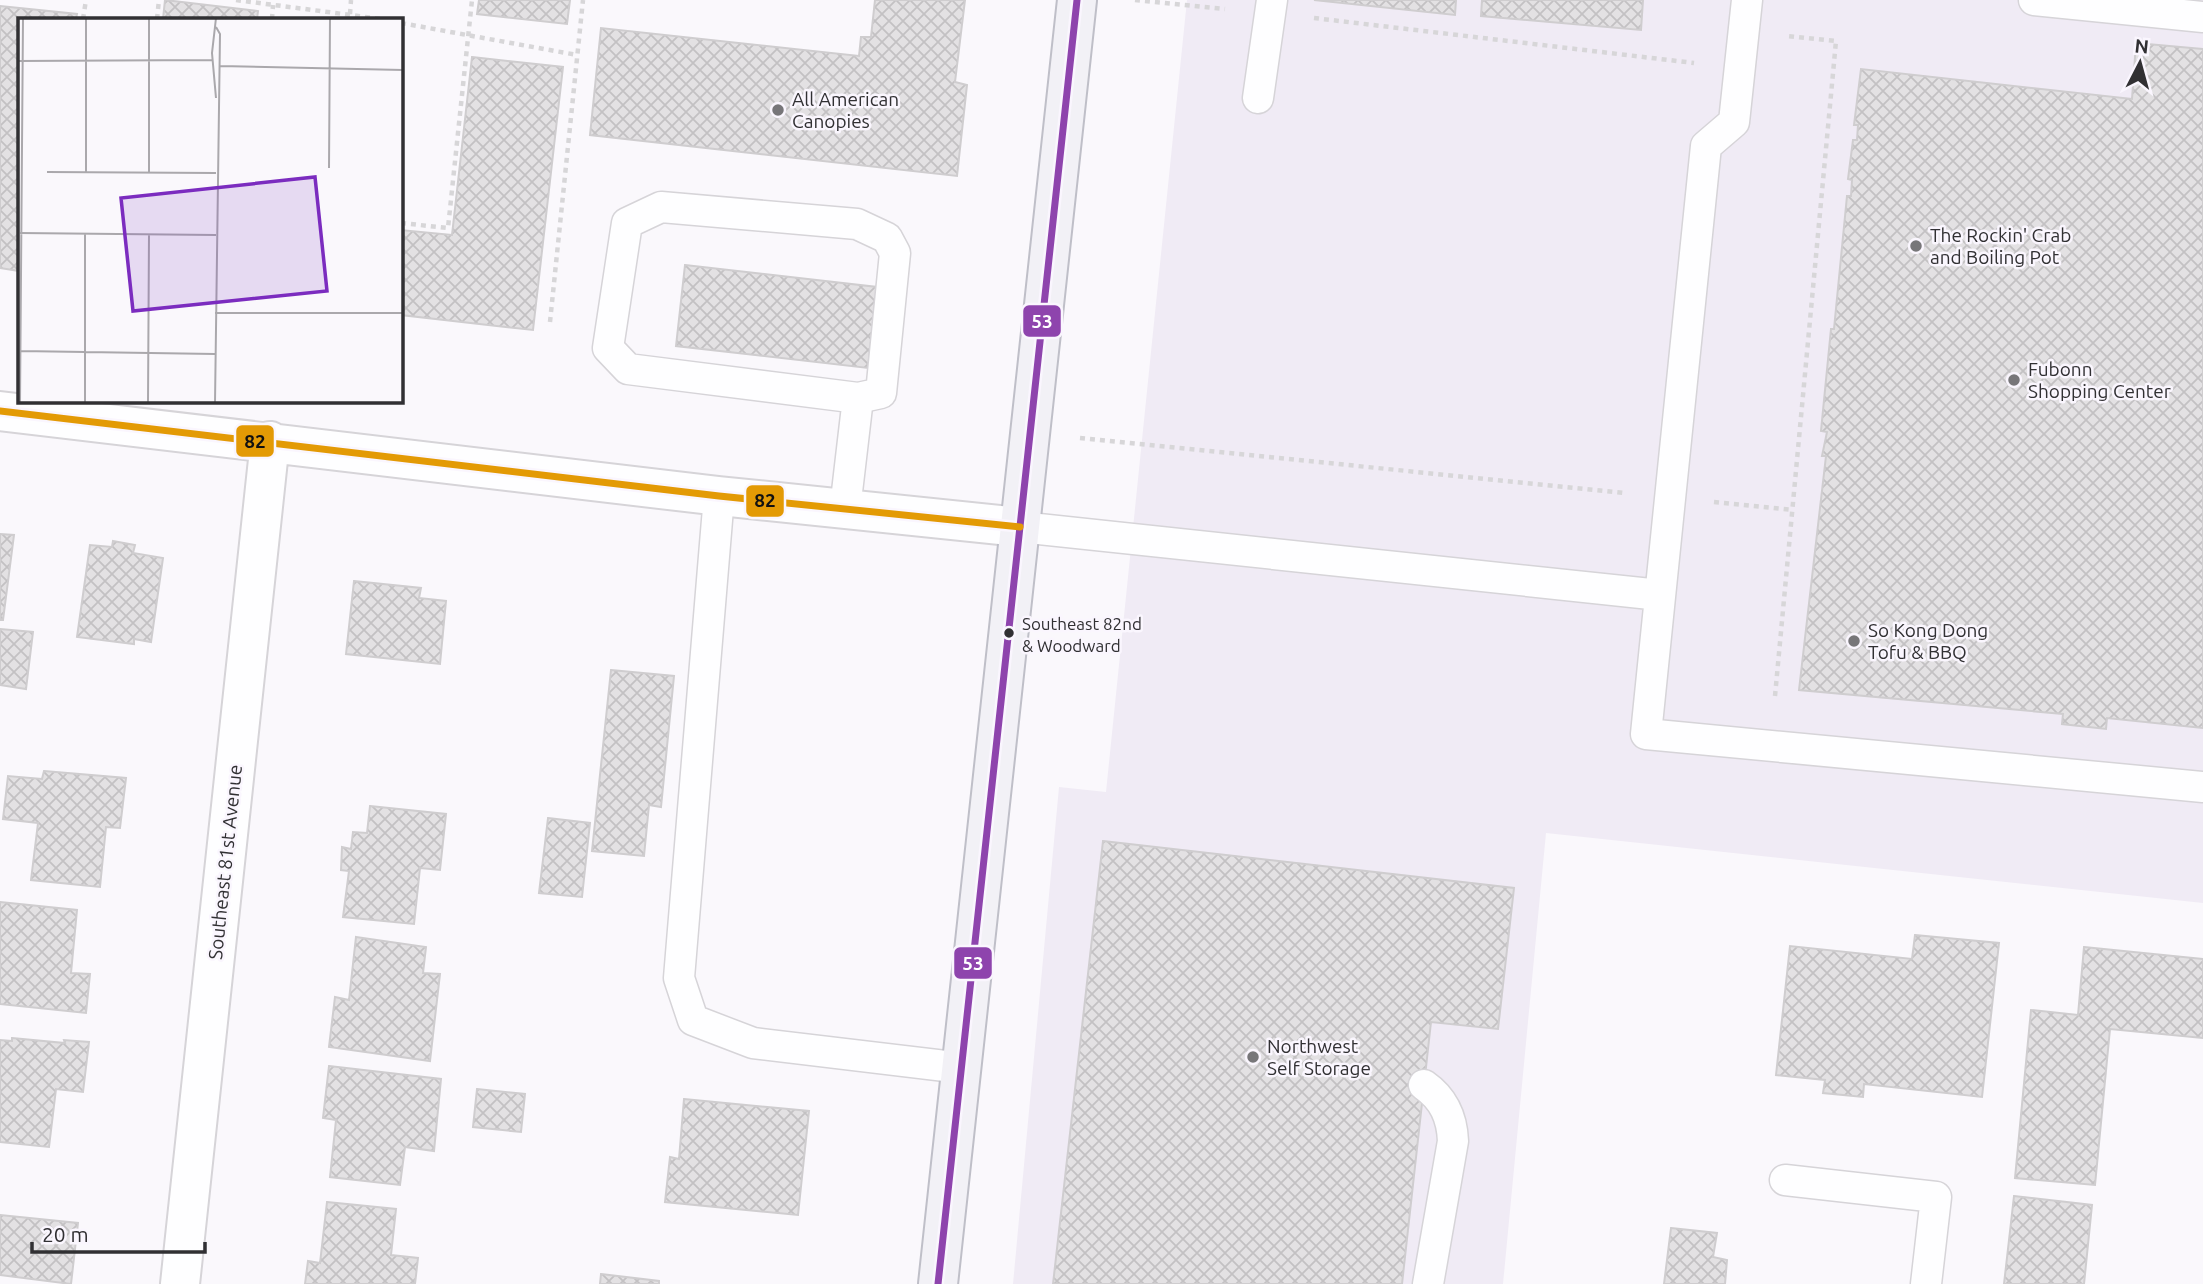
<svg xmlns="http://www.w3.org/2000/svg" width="2203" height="1284" font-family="Ubuntu,sans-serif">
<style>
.built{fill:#f0ebf5}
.building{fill:url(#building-cross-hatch);stroke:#cfcdcf;stroke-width:2}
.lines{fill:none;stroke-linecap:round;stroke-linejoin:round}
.service-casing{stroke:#d6d4d8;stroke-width:33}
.minor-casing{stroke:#d6d4d8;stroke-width:42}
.primary-casing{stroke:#bfbfc8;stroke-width:42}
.path{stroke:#d7d6d8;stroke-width:4.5;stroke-dasharray:5 5;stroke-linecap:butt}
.service{stroke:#fefeff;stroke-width:30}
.minor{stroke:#fefeff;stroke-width:38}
.primary{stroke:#f2f1f6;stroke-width:38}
.bus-1-casing{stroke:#faf6fe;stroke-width:12}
.bus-2-casing{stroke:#faf6fe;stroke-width:12}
.bus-1{stroke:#8e44ad;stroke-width:7}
.bus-2{stroke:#e39a05;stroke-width:7}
.poi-dot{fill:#777679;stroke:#faf6fe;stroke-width:2.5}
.bus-dot{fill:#313033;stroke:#faf6fe;stroke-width:2.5}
.labels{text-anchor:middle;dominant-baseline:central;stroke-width:5;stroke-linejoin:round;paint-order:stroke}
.bus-label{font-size:17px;fill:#313033;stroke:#faf6fe;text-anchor:start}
.poi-label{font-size:19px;fill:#313033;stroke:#faf6fe;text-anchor:start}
.street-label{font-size:19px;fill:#313033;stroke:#faf6fe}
.inset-road{fill:none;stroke:#aaa8ac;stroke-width:2}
.view{fill:#7b2cbf;fill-opacity:0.15;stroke:#7b2cbf;stroke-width:3.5}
.inset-edge{fill:none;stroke:#313033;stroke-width:3.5}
.line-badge{stroke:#faf6fe;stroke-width:2.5}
.badge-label{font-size:19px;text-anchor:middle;font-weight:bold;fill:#fff}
.pale-badge-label{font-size:19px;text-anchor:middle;font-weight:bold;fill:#111}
</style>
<defs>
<pattern id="building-cross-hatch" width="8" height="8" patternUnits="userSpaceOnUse" patternTransform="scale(1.75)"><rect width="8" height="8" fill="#e3e1e3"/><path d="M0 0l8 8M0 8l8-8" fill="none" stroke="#c3c1c3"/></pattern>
</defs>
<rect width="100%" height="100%" fill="#faf8fc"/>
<!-- built -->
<path class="built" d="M1187 0H2203V903L1546 833 1503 1284H1013L1059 787 1106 792Z"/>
<!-- building -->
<path class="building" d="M165 0 258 11 257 19H163Z
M479 0H570L567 24 477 14Z
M875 0H965L955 82 967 85 957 176 590 135 601 28 859 56 861 37H871Z
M1314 0H1456L1455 15Z
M1482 0H1643L1641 30 1481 16Z
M0 6 77 14 76 19H19V271L0 268Z
M2136 43 2203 49V728L2107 718 2106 729 2062 724 2063 714 1799 690 1826 456H1822L1827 432 1821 431 1831 329H1834L1847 196H1851L1852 180 1848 179 1853 140H1857L1858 125H1854L1861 69 2132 99Z
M472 57 563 67 533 330 401 315V230L452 235Z
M685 265 877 287 868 368 676 346Z
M0 534 14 535 3 620H0Z
M113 541 135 545 133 553 163 558 151 642 134 639V644L77 637 90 545 112 547Z
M354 581 421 588 419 598 446 601 440 664 346 654Z
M0 629 33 632 26 689 0 685Z
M611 670 674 676 661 807 649 805 644 856 592 851Z
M44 771 126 778 120 828 106 827 100 887 31 880 38 823 3 819 8 776 42 779Z
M370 806 446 814 440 870 420 868 414 924 343 917 349 871 341 870 342 847 351 849 353 832 367 833Z
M548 818 590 823 582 897 539 893Z
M1103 841 1514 888 1498 1029 1431 1022 1402 1284H1053Z
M0 902 77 910 71 973 90 974 86 1013 0 1004Z
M1915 935 1999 943 1982 1097 1864 1084 1863 1097 1823 1093 1825 1080 1776 1075 1790 946 1912 959Z
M356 937 426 947 423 973 440 974 430 1061 329 1047 335 997 349 1000Z
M2084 947 2203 959V1038L2110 1029 2095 1185 2015 1178 2031 1010 2078 1015Z
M12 1038 65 1043 64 1040 89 1042 83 1092 56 1089 49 1147 0 1142V1040L12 1041Z
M329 1066 441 1079 434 1151 405 1147 400 1185 330 1177 336 1120 323 1118Z
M477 1089 525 1094 521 1132 473 1127Z
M684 1099 809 1111 798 1215 665 1202 670 1157 679 1159Z
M2014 1196 2092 1205 2084 1284H2004Z
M327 1202 396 1209 391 1255 418 1258 415 1284H305L308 1261 320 1263Z
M0 1215 78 1223 71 1284 0 1275Z
M1671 1228 1717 1233 1713 1257 1727 1260 1725 1284H1664Z
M601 1274 659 1281V1284H600Z"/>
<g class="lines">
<!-- service casing -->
<g class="service-casing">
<path id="service" d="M1747 0 1734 122 1706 146 1646 734 2203 787
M2034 0 2203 17
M1258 98 1272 0
M661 207 857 224 887 238 895 253 881 393 858 398 628 369 608 348 627 223Z
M719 496 679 978 693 1020 753 1043 962 1068
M845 509 858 398
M1020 527 1660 595
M1424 1085C1444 1099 1452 1117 1453 1141L1428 1284
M1785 1180 1936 1197 1926 1284"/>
</g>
<!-- minor casing -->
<g class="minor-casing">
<path id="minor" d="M0 411 719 496 1020 527
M180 1284 270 441"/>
</g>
<!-- primary casing -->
<g class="primary-casing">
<path id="primary" d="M938 1284 1077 0"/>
</g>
<!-- path -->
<path class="path" d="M236 0 381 19
M1135 0 1225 9
M350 14 351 0
M1314 18 1694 63
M83 19 86 0
M157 19 159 0
M272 19 273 5
M401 23 577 55
M401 223 448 228 472 0
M550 322 583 0
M1080 438 1625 493
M1714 502 1793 510
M1775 696 1836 41 1787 36"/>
<!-- service -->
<use href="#service" class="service"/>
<!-- minor -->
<use href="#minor" class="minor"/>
<!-- primary -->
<use href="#primary" class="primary"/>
<!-- bus-1 casing -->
<g class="bus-1-casing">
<path id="bus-1" d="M938 1284 1077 0"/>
</g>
<!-- bus-2 casing -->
<g class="bus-2-casing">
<path id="bus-2" d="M0 411 719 496 1020 527"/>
</g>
<!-- bus-1 -->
<use href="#bus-1" class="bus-1"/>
<!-- bus-2 -->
<use href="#bus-2" class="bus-2"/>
</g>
<!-- markers -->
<g class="poi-dot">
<circle cx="778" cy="110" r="7"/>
<circle cx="1916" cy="246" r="7"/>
<circle cx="2014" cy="380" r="7"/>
<circle cx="1854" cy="641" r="7"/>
<circle cx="1253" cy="1057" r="7"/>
</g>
<circle class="bus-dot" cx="1009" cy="633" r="6"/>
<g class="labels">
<!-- bus labels -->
<g class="bus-label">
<text x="1022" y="623">Southeast 82nd<tspan x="1022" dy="22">&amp; Woodward</tspan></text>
</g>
<!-- poi labels -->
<g class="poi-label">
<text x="792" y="99">All American<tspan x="792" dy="22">Canopies</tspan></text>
<text x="1930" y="235">The Rockin' Crab<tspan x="1930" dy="22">and Boiling Pot</tspan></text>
<text x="2028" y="369">Fubonn<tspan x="2028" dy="22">Shopping Center</tspan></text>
<text x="1868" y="630">So Kong Dong<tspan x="1868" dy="22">Tofu &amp; BBQ</tspan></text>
<text x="1267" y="1046">Northwest<tspan x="1267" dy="22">Self Storage</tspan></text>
</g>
<!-- street labels -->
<g class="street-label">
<text transform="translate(225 862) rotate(-84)">Southeast 81st Avenue</text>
</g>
</g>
<!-- overview -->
<g transform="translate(18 18)">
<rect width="385" height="385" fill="#faf8fc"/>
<path class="inset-road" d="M0 43 194 42M202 48 385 52M198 80 194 35 198 0M311 150 312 0M29 154 198 155M68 154V0M131 155V0M2 215 198 217M67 216V385M197 295H385M2 333 197 336M2 385 5 0M130 385 131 216M197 385 202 16 198 9"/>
<path class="view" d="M297 159 309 273 115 293 103 180Z"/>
<rect width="385" height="385" class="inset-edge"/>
</g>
<g class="line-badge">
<rect x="1022" y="304" width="40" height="34" rx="7" fill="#8e44ad"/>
<rect x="235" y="424" width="40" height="34" rx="7" fill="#e39a05"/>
<rect x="745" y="484" width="40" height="34" rx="7" fill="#e39a05"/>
<rect x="953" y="946" width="40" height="34" rx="7" fill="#8e44ad"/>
</g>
<g class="badge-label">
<text x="1042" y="328">53</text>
<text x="973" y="970">53</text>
</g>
<g class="pale-badge-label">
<text x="255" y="448">82</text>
<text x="765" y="507">82</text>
</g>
<!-- north arrow -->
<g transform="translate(2140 63) rotate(6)" stroke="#faf6fe" stroke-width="5" paint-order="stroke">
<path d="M0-5L12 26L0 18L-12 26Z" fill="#313033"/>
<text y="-10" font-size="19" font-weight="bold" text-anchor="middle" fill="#313033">N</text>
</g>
<!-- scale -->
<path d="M32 1242v10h173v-10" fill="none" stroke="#313033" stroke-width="3.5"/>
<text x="42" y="1242" font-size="21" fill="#313033" stroke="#faf6fe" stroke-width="5" paint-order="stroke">20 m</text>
</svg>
